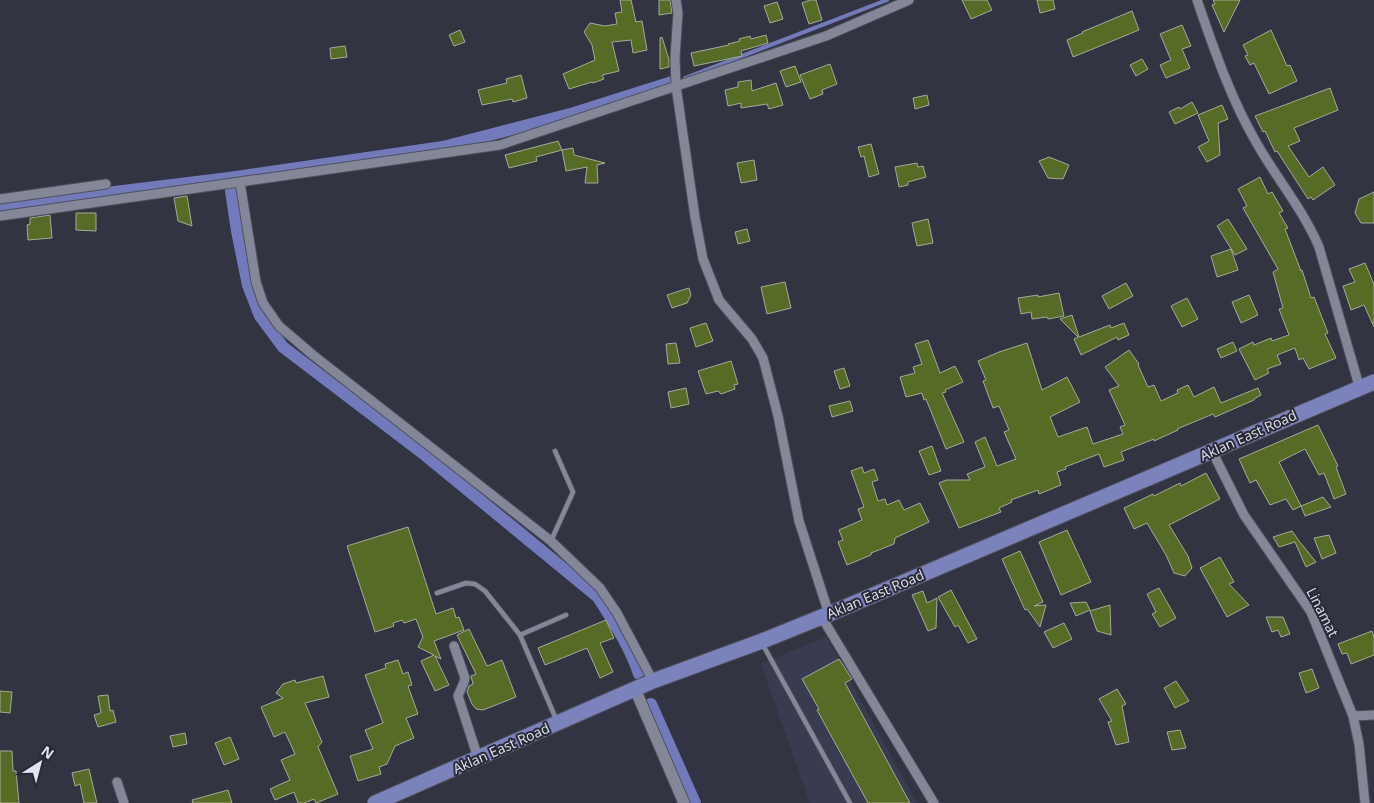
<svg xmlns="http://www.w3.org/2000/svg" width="1374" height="803" font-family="'Open Sans',sans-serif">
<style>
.built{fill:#393c50}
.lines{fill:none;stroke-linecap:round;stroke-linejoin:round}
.stream{stroke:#727abc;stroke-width:4}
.canal{stroke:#727abc;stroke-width:12}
.building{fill:#566b24;stroke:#a5ab9a}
.service-casing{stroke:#4e505b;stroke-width:6}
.minor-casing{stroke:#4e505b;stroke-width:11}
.tertiary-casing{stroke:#4e505b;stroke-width:13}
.primary-casing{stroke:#4e505b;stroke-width:17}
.service{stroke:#848797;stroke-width:4.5}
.minor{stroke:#848797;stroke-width:9}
.tertiary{stroke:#848797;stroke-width:11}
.primary{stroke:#7c82bb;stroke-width:15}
.labels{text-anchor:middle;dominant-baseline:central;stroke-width:4;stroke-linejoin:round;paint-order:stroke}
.street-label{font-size:14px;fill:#e2e3ec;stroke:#282a37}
</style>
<rect width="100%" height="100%" fill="#323442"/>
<!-- built -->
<path class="built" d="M826 637 917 803H810L761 664Z"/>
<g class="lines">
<!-- stream -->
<path class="stream" d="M685 78 887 0"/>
<!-- canal -->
<path class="canal" d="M231 191 237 231 248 285 260 316 283 347 425 455 598 597C613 621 630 646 639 674
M0 206 229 178 443 147 574 113 672 82
M651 704 695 803"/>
</g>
<!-- building -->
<path class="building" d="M620 0H631L636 22 642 21 647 50 633 53 631 40 612 42 619 71 602 75 604 79 593 83 592 82 569 89 563 74 595 60 592 45 584 32 590 23 605 26 617 24 615 13 622 12Z
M659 0H670L672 13 659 15Z
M810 0H816L822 20 809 24 802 3Z
M962 0H987L992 10 971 19Z
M1037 0H1053L1055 9 1040 13Z
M1213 0H1240L1224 32 1212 5 1215 4Z
M777 2 783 19 770 23 764 6Z
M1132 11 1139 30 1073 57 1067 40 1083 33 1082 32Z
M1182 25 1191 46 1182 49 1190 68 1166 78 1160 65 1171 60 1160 34Z
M460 30 465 42 454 46 449 35Z
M1271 30 1287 66 1290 65 1297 81 1269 94 1254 63 1250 65 1245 56 1248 55 1243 45Z
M766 35 768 43 741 51 742 56 694 66 691 53 729 45 728 44 740 41 739 39 750 36 751 39Z
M662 37 669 60V67L660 69V38Z
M345 46 347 57 331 59 330 48Z
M1142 59 1148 69 1136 76 1130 65Z
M830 64 837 84 822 90 823 94 810 99 800 75Z
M795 66 801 82 786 87 780 71Z
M521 75 527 98 513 102 512 99 482 105 478 90 507 83 506 79Z
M751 80 752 91 776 83 783 105 769 109 767 104 741 108V103L728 106 725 90 738 87V82Z
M1330 88 1338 110 1294 128 1300 141 1288 146 1309 177 1323 167 1335 185 1313 200 1311 197 1308 199 1277 151 1275 152 1265 131 1263 132 1255 116Z
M927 95 929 105 915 109 913 98Z
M1192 102 1198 113 1175 124 1169 112 1179 107 1180 109Z
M1222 105 1228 119 1218 123 1220 155 1207 162 1198 147 1209 141 1198 115Z
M558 141 562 150 536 157 537 161 509 168 505 155Z
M871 144 879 174 869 177 864 156 861 157 858 147Z
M573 148 574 155 605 163 597 165 598 183H585L587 167 566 171 562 150Z
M1049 157 1069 165 1063 179 1048 178 1039 161Z
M754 160 757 180 741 183 737 163Z
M917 163 918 167 923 166 926 177 908 182V185L899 187 895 167Z
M1260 177 1268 194 1272 192 1283 211 1279 213 1288 228 1285 229 1301 271 1302 270 1311 298 1314 297 1328 333 1325 334 1336 358 1309 369 1303 358 1299 360 1295 348 1277 355 1281 364 1267 369 1269 373 1255 380 1239 349 1253 342 1254 345 1271 338 1272 341 1289 335 1279 309 1283 308 1273 272 1278 269 1243 208 1247 206 1238 189Z
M1374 192V223H1361L1355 213 1359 199Z
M187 196 192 226 178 221 174 198Z
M76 213H96V231L76 230Z
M50 215 52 238 28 240 27 225 30 224V218Z
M928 219 933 243 917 246 912 223Z
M1228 219 1247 249 1235 255 1217 226Z
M747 229 750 241 738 244 735 232Z
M1231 249 1238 270 1217 277 1211 256Z
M1365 263 1374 284V327L1364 305 1351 310 1343 286 1355 282 1349 269Z
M785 282 791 308 767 314 761 287Z
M1126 283 1133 296 1109 309 1102 296Z
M689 288 691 295 687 303 672 308 667 295Z
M1059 293 1064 316 1048 319 1047 317 1032 319 1031 312 1021 314 1018 298 1038 295V297Z
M1249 295 1258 315 1241 323 1232 302Z
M1187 298 1198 319 1182 327 1171 306Z
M1072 315 1079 337 1110 325 1111 328 1124 323 1129 335 1118 340 1117 337 1081 355 1074 339 1078 337 1060 319Z
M706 323 713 341 696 347 690 328Z
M928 340 940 373 955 366 963 382 945 390 946 392 942 393 964 442 946 449 926 399 924 400 922 393 906 397 900 377 915 373 913 367 922 364 915 344Z
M1233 342 1237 351 1221 358 1217 349Z
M676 343 680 363 668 364 666 344Z
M1027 343 1042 390 1067 377 1080 402 1050 417 1058 437 1087 427 1093 444 1123 434 1120 427 1125 425 1109 390 1119 386 1105 367 1129 350 1139 364 1138 365 1148 387 1154 385 1161 401 1178 393 1177 390 1188 385 1194 397 1214 387 1221 403 1258 388 1261 395 1254 399V400L1215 417 1213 414 1177 429 1178 430 1154 441V439L1121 452 1124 460 1104 467 1099 454 1065 467 1066 469 1057 472 1061 485 1039 494 1038 490 1011 500 1012 502 999 508 1001 512 959 528 939 483 946 480H970L967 474 985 467 975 442 985 437 997 466 1016 459 1004 432 1009 430 999 406 993 408 983 381 986 380 978 361 999 352Z
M731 361 738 384 734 385 735 389 721 394 718 391 706 394 698 371Z
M844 368 850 386 840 389 834 371Z
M686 388 689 404 671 408 668 392Z
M850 401 853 411 832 417 829 406Z
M1318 425 1338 466 1336 467 1346 494 1334 499 1324 473 1319 475 1305 449 1279 462 1301 506 1293 510 1286 499 1270 505 1256 480 1250 483 1239 459Z
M932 446 941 471 929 475 919 451Z
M862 467 864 473 874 469 878 480 872 482 878 501 885 499 887 505 899 500 904 510 920 503 929 522 895 538 894 544 871 553V555L847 565 838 542 843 540 839 530 862 520 858 509 864 507 851 471Z
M1206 473 1220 499 1169 525 1188 556 1192 568 1185 576 1174 573 1166 555 1147 523 1134 529 1124 508 1153 494 1154 496 1180 483 1181 486Z
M1323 497 1331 507 1305 516 1301 506Z
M408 527 436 614 453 608 456 618 459 617 464 630 434 641 441 659 435 656 449 685 435 691 421 661 434 655 418 647 423 637 416 619 404 623 402 620 393 623 394 626 375 632 347 546Z
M1067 530 1091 582 1061 595 1039 542Z
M1292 531 1299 541 1316 562 1306 567 1295 542 1279 547 1273 537Z
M1329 535 1336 553 1322 559 1314 538Z
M1020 551 1043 602 1034 606 1046 605 1040 627 1027 609 1025 610 1002 559Z
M1220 557 1234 582 1229 584 1249 605 1227 617 1200 568Z
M1159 588 1176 618 1160 627 1152 614 1156 612 1147 594Z
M951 590 977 639 968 643 958 625 955 627 938 597Z
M923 591 927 603 937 598 936 628 928 631 912 595Z
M1086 602 1090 610 1076 616 1070 603Z
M1110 605 1111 635 1097 631 1090 611Z
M1266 617H1283L1290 634 1281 637 1278 630 1272 632Z
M606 620 614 638 600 643 613 672 600 678 587 648 545 665 538 648Z
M1064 623 1072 639 1053 648 1044 632Z
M469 629 487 666 502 660 516 697 483 710 476 709 472 704 467 692 469 686 473 684 471 676 476 674 457 635Z
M1372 631 1374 637V655L1351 664 1347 653 1342 654 1338 644Z
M839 659 852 679 845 683 910 803H868L817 710 819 709 802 679Z
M398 660 403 674 408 672 412 685 408 686 418 714 406 718 414 738 395 746 387 764 379 767 381 774 358 781 350 756 373 749 365 730 383 723 365 675 386 668 385 664Z
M1312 669 1319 688 1306 693 1299 673Z
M323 676 329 697 305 703 322 742 318 747 338 794 316 803 314 799 304 803H298L294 792 275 800 270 789 290 780 281 760 295 754 285 732 274 737 261 707 283 698 276 693 283 684 295 680 296 683Z
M1176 681 1189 701 1175 708 1164 688Z
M1117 689 1126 704 1122 706 1129 742 1116 745 1108 722 1112 721 1099 699Z
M0 691 12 692 10 713 0 712Z
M108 695 110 711 113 710 116 722 98 727 94 715 101 713 98 696Z
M1180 730 1186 748 1172 750 1167 732Z
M185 733 187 744 173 747 170 736Z
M230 737 239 759 224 765 215 743Z
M0 751H12L13 771H16L19 803H0Z
M89 769 97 803H84L80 784 75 786 72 773Z
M228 790 232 803H193L192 800Z"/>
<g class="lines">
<!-- service casing -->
<g class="service-casing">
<path id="service" d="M551 541 573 492 555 451
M437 593 466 583 475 584 485 591 520 635 556 719
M520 635 566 615
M763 645 850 803"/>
</g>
<!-- minor casing -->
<g class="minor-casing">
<path id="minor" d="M676 0 678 13 675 57 676 86 695 217 703 259 719 300 752 339 763 358 778 416 799 521 829 614
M1197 0C1214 49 1230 97 1256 142 1276 178 1303 209 1319 247L1360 389
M240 182 256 282 263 303 279 326 313 355 551 541 600 588 617 613 653 681
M0 199 106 184
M0 216 500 145 826 36 909 0
M1212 451 1244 515 1311 612 1353 716 1359 744 1365 803
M821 616 934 803
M454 646 465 678 464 682 458 696 478 758
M1353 716 1374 715
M117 782 124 803"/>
</g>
<!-- tertiary casing -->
<g class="tertiary-casing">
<path id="tertiary" d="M635 689 684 803"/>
</g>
<!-- primary casing -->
<g class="primary-casing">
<path id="primary" d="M375 803 653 681 762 641 829 614 1374 382"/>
</g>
<!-- service -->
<use href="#service" class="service"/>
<!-- minor -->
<use href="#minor" class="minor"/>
<!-- tertiary -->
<use href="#tertiary" class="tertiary"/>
<!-- primary -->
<use href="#primary" class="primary"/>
</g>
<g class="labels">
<!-- street labels -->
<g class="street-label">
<text transform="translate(1248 435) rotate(-24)">Aklan East Road</text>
<text transform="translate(875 594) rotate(-23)">Aklan East Road</text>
<text transform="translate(1323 612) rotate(63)">Linamat</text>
<text transform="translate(501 748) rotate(-24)">Aklan East Road</text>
</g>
</g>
<!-- north arrow -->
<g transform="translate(40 763) rotate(36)" stroke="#282a37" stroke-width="4" paint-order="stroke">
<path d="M0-4L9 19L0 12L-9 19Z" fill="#e2e3ec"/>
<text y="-8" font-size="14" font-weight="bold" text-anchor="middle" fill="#e2e3ec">N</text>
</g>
</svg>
